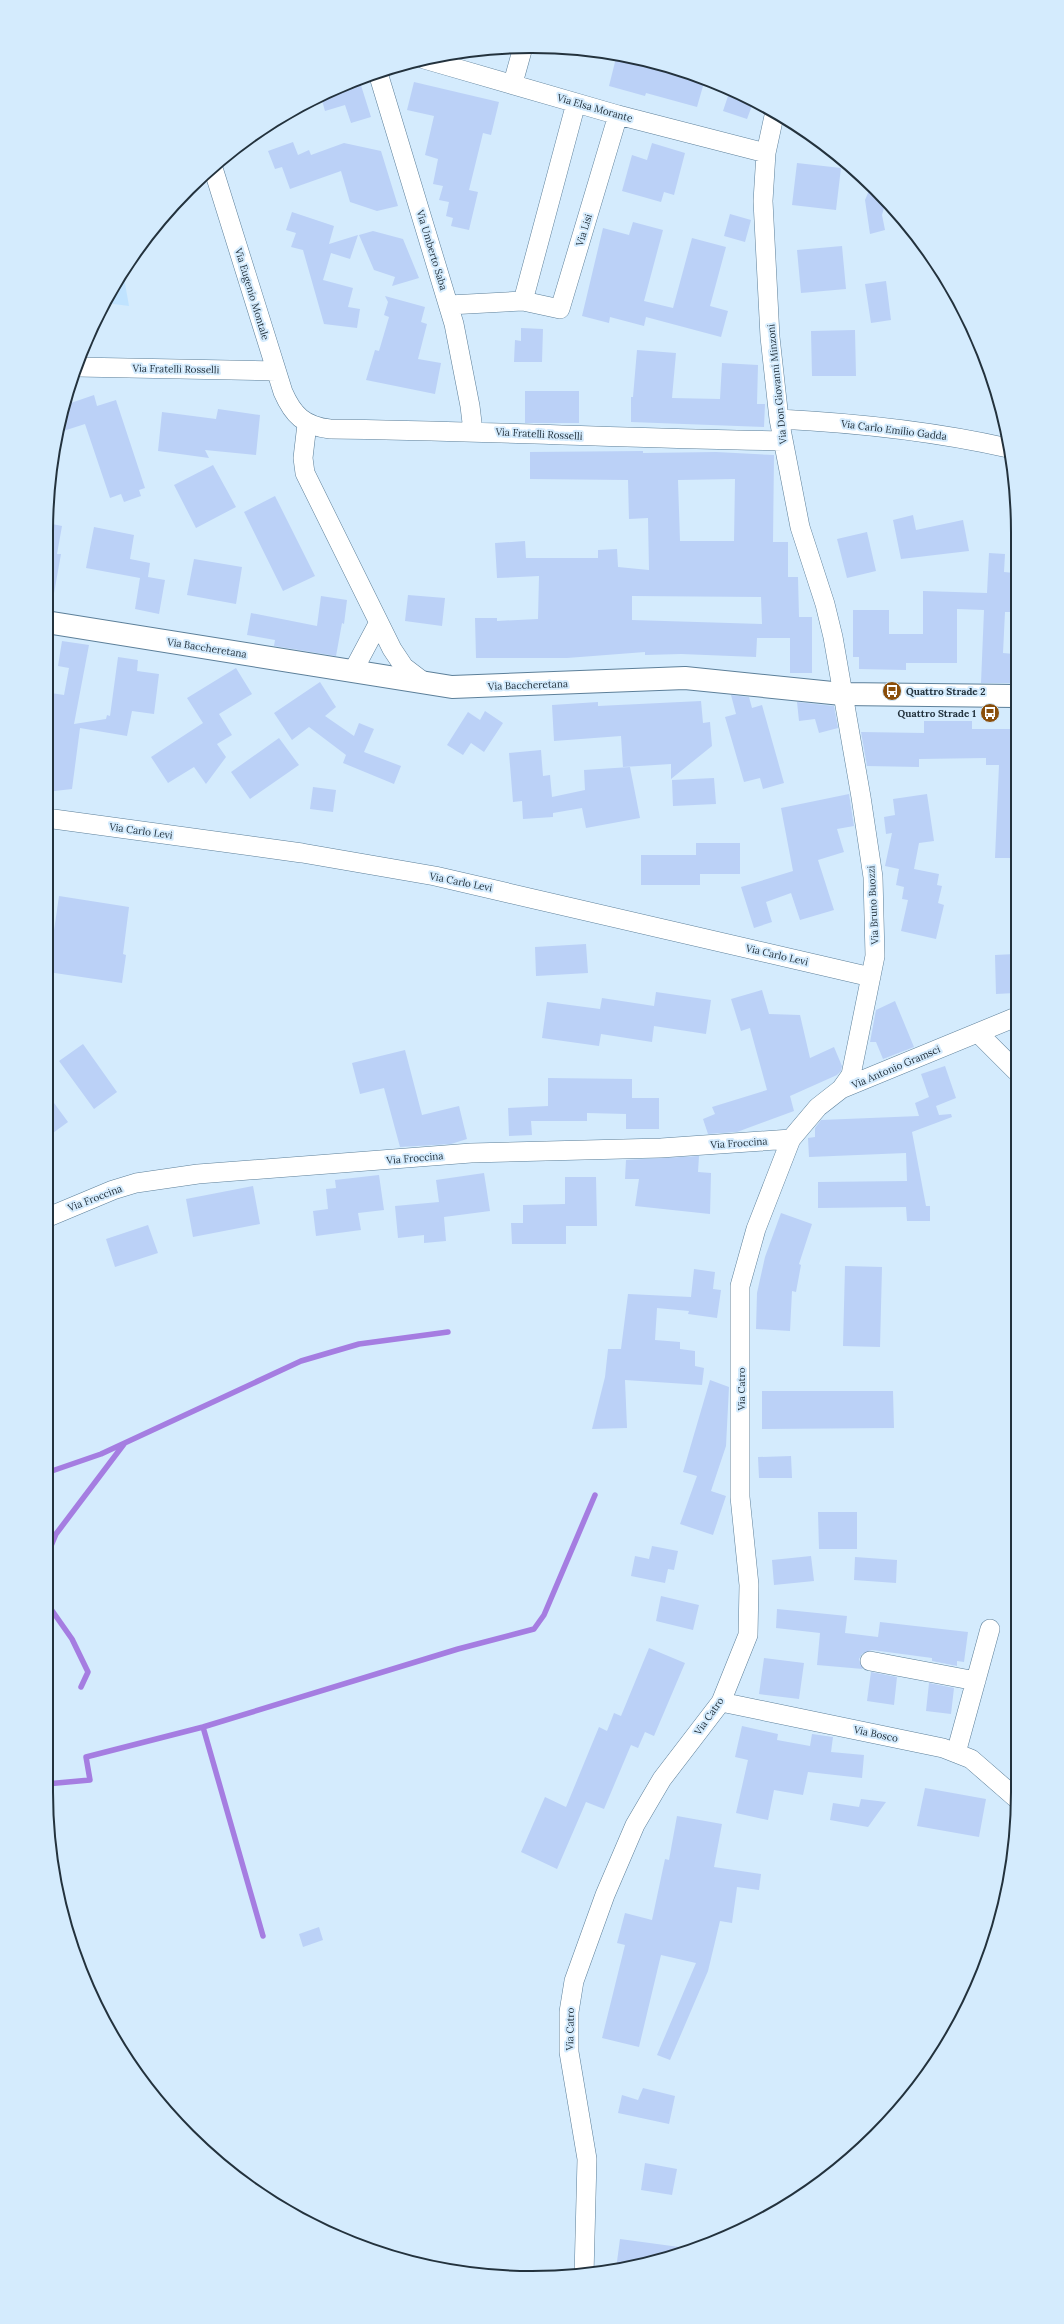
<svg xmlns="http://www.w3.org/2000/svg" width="1064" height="2324" font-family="Lora,serif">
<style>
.built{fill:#c0e3ff}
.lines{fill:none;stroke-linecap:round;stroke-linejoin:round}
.stream{stroke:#a57de1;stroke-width:5.5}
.building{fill:#bbd1f7;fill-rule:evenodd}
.street-casing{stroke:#5c7f99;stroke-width:20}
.secondary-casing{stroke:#5c7f99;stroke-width:24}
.street{stroke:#fff;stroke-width:19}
.secondary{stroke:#fff;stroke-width:22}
.labels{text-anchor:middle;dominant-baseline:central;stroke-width:4;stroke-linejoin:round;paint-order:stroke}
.street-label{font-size:10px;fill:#23323d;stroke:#d4ebfd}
.poi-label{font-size:10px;font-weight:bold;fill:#23323d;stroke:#d4ebfd;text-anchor:start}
.rim{fill:none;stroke:#23323d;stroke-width:2}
</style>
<rect width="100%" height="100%" fill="#d4ebfd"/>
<!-- built -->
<path class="built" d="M123 272 129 306 106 303Z"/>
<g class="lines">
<!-- stream -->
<path class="stream" d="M46 1473 101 1454 301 1361 359 1344 448 1332
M46 1558 56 1534 124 1444
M46 1602 72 1639 88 1672 81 1687
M203 1727 263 1936
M46 1784 90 1780 86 1757 203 1727 458 1649 534 1629 544 1615 595 1495"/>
</g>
<!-- building -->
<path class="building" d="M617 54 627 55 705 79 697 107 646 93 645 96 609 86Z
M359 79 371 117 351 123 345 105 325 111 321 97 346 83Z
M414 82 499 102 491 135 483 133 469 190 478 192 469 230 451 226 453 218 446 216 449 202 439 200 443 186 433 184 438 159 425 155 434 116 407 110Z
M730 90 753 103 747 119 723 111Z
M293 142 298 155 309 150 311 155 344 143 381 151 398 206 377 211 350 202 341 171 290 189 282 167 275 169 268 151Z
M652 143 685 153 674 195 664 192 661 202 622 191 632 155 647 160Z
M797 163 841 168 836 210 792 205Z
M870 188 885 204 882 215 885 230 870 234 865 200Z
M292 212 334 226 329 244 358 235 350 259 331 253 323 280 353 288 348 307 360 309 357 328 324 324 303 250 291 247 296 233 286 230Z
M730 214 751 220 745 242 724 236Z
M633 222 663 230 644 301 673 308 692 238 726 247 710 306 728 311 721 337 646 317 644 326 610 317 609 323 582 316 603 228 629 235Z
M373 231 403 239 419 278 392 286 395 277 374 270 359 235Z
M842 246 846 289 801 293 797 250Z
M886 281 891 320 871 323 865 284Z
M385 296 425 307 421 322 427 324 418 359 441 363 435 394 366 380 375 350 379 351 389 317 384 315 388 302Z
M521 328 543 329 542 362H514L515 340 521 341Z
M855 330 856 376H812L811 331Z
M637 350 676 353 672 398 720 399 722 363 758 365 757 404H765L764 427 631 422V397H633Z
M525 391H579V423H525Z
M94 395 97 406 116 400 145 488 139 490 141 496 124 502 121 494 110 498 85 424 57 433 65 405Z
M218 409 260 415 256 455 205 450 209 458 158 451 162 412 216 419Z
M643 451V453L716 452 774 455 773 542H788V577H798L799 617H812V673H790V638H757L756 657 681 654 645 655V652L567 658H476L475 618H497V621L538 619 539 576 497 578 495 543 525 541 526 558H598V550L617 549 618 567 649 570 648 518 629 519 628 480 530 479V452ZM735 479 734 541H680L678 480ZM632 596 761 597 762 624 632 620Z
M213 465 236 507 196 528 174 485Z
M275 496 315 576 283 591 244 512Z
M913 515 916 530 963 520 969 551 901 559 893 520Z
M47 523 62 526 57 554H61L53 599 46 598Z
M94 527 134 535 130 559 150 563 148 577 165 580 159 614 135 609 140 578 86 568Z
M867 532 876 571 847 578 837 539Z
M989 553 1005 554 1004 572 1014 573V612H1005L1003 653 1014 654V683H981L984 610 957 609V663H906V670L859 669V657H853V610H889V634H923V591L987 593Z
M194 559 242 567 236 604 187 595Z
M408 595 445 598 442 626 405 621Z
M321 596 347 600 344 624 342 623 336 656 274 646 275 640 247 635 251 613 317 626Z
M62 641 89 645 74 724 106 719 107 715 110 716 118 657 138 660 137 671 159 674 154 714 132 711 127 736 80 728 72 789 46 792V706H49L51 693 64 695 69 668 58 666Z
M236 668 252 694 219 714 232 735 217 744 226 757 206 784 194 767 168 783 151 757 203 723 187 698Z
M320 682 336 707 325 716 354 736 359 723 374 729 364 752 401 766 394 784 343 763 346 755 309 727 292 740 274 713Z
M731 695 749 697 752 708 762 705 784 783 763 789 760 778 744 782 725 717 736 714Z
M701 701 703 723 710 722 712 746 671 779V764L623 767 621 736 554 741 552 705 598 702V706Z
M797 702 834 706 838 728 819 733 815 719 799 721Z
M485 711 503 723 484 752 471 743 463 755 447 745 468 712 480 720Z
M924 721H972V729H1015V858H995L999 765H986V758L919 759V767L867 766 861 732 924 733Z
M279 738 299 765 250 799 231 772Z
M541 750 543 776 550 775 552 797 585 790 584 770 630 767 640 818 586 828 582 808 553 813V817L523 819 522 801 513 802 509 753Z
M714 778 716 804 673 806 672 780Z
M313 787 336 790 333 812 310 809Z
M849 794 854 826 837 829 844 852 818 860 834 910 800 920 791 893 766 902 772 922 754 928 741 887 793 871 781 808Z
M927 794 934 841 919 843 914 869 939 874 937 885 942 886 938 903 944 905 936 939 901 931 908 900 902 899 904 887 896 885 899 869 885 866 892 833 886 834 884 817 895 815 893 799Z
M696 843H740V874H700V885H641V855H696Z
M59 896 129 907 123 954 126 955 122 983 48 972Z
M586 944 588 973 536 976 535 947Z
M1015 954V993L996 994 995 955Z
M762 990 769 1014 800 1015 810 1058 834 1047 842 1066 841 1071 837 1075 790 1096 794 1111 737 1132 708 1134 703 1119 715 1114 712 1107 767 1090 750 1028 741 1031 731 999Z
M656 992 711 1000 706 1034 654 1026 652 1042 601 1034 599 1046 542 1038 547 1002 600 1009 602 998 654 1006Z
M895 1001 914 1047 883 1059 876 1042H870L876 1010Z
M83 1044 117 1092 94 1109 59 1061Z
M405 1050 422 1115 459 1106 467 1139 451 1144 400 1147 384 1088 360 1094 352 1063Z
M945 1066 956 1098 936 1106 939 1115 951 1114 952 1117 912 1132 926 1206H930V1221H907L906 1207 818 1208V1182L907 1181 906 1153 809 1157 808 1138 815 1137V1128L821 1120 919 1116 915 1103 929 1097 921 1074Z
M548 1078 632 1079V1098H659V1129H626V1114L587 1113V1121H531L532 1135 509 1136 508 1108 548 1106Z
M46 1092 68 1122 46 1138Z
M699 1156 698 1172 711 1173 710 1214 635 1206 639 1179H625L626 1160Z
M484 1173 490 1211 444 1217 446 1241 424 1243V1235L398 1238 395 1206 439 1202 436 1180Z
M379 1175 384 1210 358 1213 361 1230 316 1236 313 1211 328 1209 326 1189 336 1188 335 1180Z
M565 1177H596L597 1226H566V1244H512L511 1223H523V1205L565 1204Z
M253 1186 260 1224 193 1237 186 1199Z
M781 1213 812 1224 799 1264 801 1265 796 1292 792 1291 790 1331 756 1329 757 1293 765 1257Z
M148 1225 158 1253 115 1267 106 1239Z
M845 1266 882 1267 880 1347 843 1346Z
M694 1269 715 1272 713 1289 721 1290 717 1318 688 1314 689 1311 657 1308 655 1340 680 1342V1349L695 1351V1366L704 1368 702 1385 625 1380 627 1428 592 1429 605 1377 608 1349H621L628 1294 691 1297Z
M710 1380 729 1387 726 1446 711 1491 726 1496 713 1535 680 1524 697 1476 683 1472Z
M762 1391H893L894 1428 762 1429Z
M791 1456 792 1478H759L758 1457Z
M818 1512H857V1549H819Z
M652 1546 678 1551 674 1570 668 1569 665 1583 631 1576 635 1556 649 1559Z
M811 1556 814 1581 774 1585 772 1560Z
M855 1557 897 1560 896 1583 854 1580Z
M661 1596 699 1605 693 1630 656 1621Z
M777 1609 847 1616 845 1633 878 1637 880 1622 968 1632 964 1662 957 1661V1666L932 1661V1658L872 1650 862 1654 859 1659 863 1669 817 1665 820 1633 776 1628Z
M649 1648 685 1663 654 1736 645 1732 638 1748 631 1745 604 1809 586 1802 557 1869 521 1852 545 1797 566 1807 599 1727 607 1731 614 1713 621 1716Z
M764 1658 804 1663 799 1699 759 1694Z
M871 1672 897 1677 894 1705 867 1701Z
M929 1683 954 1688 951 1714 926 1711Z
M742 1726 778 1734 777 1740 810 1746 812 1734 833 1737 831 1752 864 1755 862 1778 808 1772 803 1795 774 1790 768 1820 736 1813 748 1760 735 1757Z
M925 1788 986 1799 979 1837 917 1826Z
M861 1799 886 1802 868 1827 830 1820 833 1803 859 1807Z
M677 1816 722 1824 714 1867 761 1874 759 1890 737 1887 732 1923 720 1921 708 1971 670 2060 657 2055 696 1963 661 1955 639 2047 602 2038 625 1945 617 1943 625 1913 652 1920 665 1859 669 1860Z
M319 1927 323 1940 303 1947 299 1934Z
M643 2088 675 2096 669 2124 618 2113 622 2095 638 2100Z
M645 2163 677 2169 672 2195 641 2190Z
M620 2239 694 2249 616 2269Z"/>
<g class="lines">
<!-- street casing -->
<g class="street-casing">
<path id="street" d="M424 59 618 115 766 153
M378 73 454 324 470 406 473 431
M513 83 523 47
M774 116 766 153 763 201 770 337 779 419 800 527 825 604 833 637 861 797 873 877 875 956 851 1075 841 1089
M213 168 283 392C293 415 304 426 330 429 481 431 631 438 782 441
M523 301 576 103
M449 305 523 301 560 309 618 115
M77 367 276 371
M779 419C856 423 933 431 1008 448
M307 424 303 458 305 473 392 649 404 667 425 683
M353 671 378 624
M46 818 302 853 435 876 871 977
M978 1033 1016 1071
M46 1218 113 1190 136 1183 198 1174 471 1153 661 1148 791 1139
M870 1661 976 1681
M721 1702 943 1748 971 1759 1017 1799
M956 1753 990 1629
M584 2275 587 2159 569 2052V2012L574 1981 605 1895 635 1825 662 1779 721 1702 748 1635 749 1585 740 1497V1286L756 1229 791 1139 818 1107 841 1089 1016 1017"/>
</g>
<!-- secondary casing -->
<g class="secondary-casing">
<path id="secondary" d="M46 622 452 687 685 678 842 694 1015 696"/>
</g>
<!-- street -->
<use href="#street" class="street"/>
<!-- secondary -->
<use href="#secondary" class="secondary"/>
</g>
<!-- icons -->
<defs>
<g id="bus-disc" transform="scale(1)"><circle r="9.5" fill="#8a4e0a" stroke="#d4ebfd"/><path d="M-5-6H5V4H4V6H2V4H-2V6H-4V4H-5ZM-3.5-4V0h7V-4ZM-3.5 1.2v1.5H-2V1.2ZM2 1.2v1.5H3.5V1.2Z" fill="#fff"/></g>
</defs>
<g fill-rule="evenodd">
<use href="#bus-disc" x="892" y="691"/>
<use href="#bus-disc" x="990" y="713"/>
</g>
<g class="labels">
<!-- street labels -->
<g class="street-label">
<text transform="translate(595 108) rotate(16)">Via Elsa Morante</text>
<text transform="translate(584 230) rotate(-73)">Via Lisi</text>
<text transform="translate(432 250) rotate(73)">Via Umberto Saba</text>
<text transform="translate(252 294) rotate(73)">Via Eugenio Montale</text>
<text transform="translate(176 369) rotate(1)">Via Fratelli Rosselli</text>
<text transform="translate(777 384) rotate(-96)">Via Don Giovanni Minzoni</text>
<text transform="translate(894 430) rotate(7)">Via Carlo Emilio Gadda</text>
<text transform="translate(539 434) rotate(3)">Via Fratelli Rosselli</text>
<text transform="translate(207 648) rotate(9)">Via Baccheretana</text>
<text transform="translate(528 685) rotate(-2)">Via Baccheretana</text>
<text transform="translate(141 831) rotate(8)">Via Carlo Levi</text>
<text transform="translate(461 882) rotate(11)">Via Carlo Levi</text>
<text transform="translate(873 905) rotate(-93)">Via Bruno Buozzi</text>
<text transform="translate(777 955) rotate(13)">Via Carlo Levi</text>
<text transform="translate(896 1067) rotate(-23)">Via Antonio Gramsci</text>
<text transform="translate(739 1143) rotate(-4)">Via Froccina</text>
<text transform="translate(415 1158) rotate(-5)">Via Froccina</text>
<text transform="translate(95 1198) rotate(-21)">Via Froccina</text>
<text transform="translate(741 1389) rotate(-90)">Via Catro</text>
<text transform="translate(709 1716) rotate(-55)">Via Catro</text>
<text transform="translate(876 1734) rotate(12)">Via Bosco</text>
<text transform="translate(570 2029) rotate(-89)">Via Catro</text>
</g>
<!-- poi labels -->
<g class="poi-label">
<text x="906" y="691">Quattro Strade 2</text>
<text x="976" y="713" text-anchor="end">Quattro Strade 1</text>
</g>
</g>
<!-- crop -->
<path d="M0 0H1064V2324H0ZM532 53H532A479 479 0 0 1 1011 532V1792A479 479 0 0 1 532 2271H532A479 479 0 0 1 53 1792V532A479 479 0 0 1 532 53Z" fill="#d4ebfd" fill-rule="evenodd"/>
<path class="rim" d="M532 53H532A479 479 0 0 1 1011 532V1792A479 479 0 0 1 532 2271H532A479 479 0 0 1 53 1792V532A479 479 0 0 1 532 53Z"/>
</svg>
